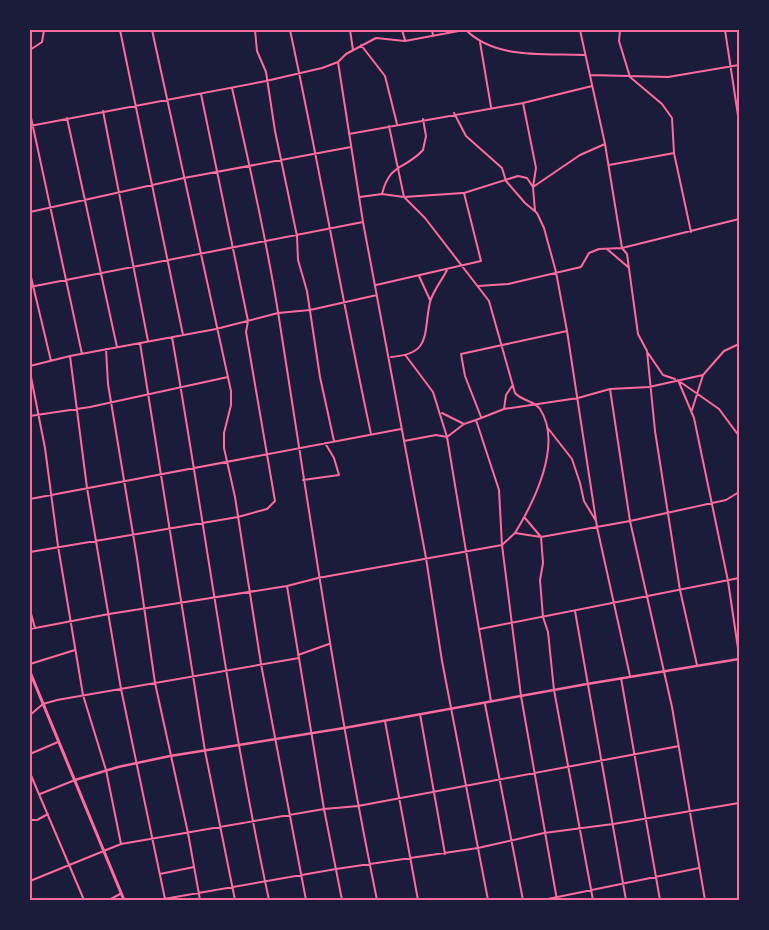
<svg xmlns="http://www.w3.org/2000/svg" width="769" height="930" font-family="Cabin,sans-serif">
<style>
.lines{fill:none;stroke-linecap:round;stroke-linejoin:round}
.minor{stroke:#ff6b9d;stroke-width:2}
.tertiary{stroke:#ff6b9d;stroke-width:2.5}
.primary{stroke:#ff6b9d;stroke-width:3}
.neatline{fill:none;stroke:#ff6b9d;stroke-width:2}
</style>
<rect width="100%" height="100%" fill="#1b1b3a"/>
<g class="lines">
<!-- minor -->
<path class="minor" d="M120 30 183 335
M152 30 231 391V405L224 433V448L235 497 261 664 306 900
M255 30 257 51 266 72 275 131 297 236 298 260 307 291 320 377 334 441
M290 30C319 164 342 300 371 434
M350 30 353 50
M402 30 405 40
M432 30 433 35
M466 30C496 60 546 53 585 55
M580 30 605 144 622 248 627 254 638 334 647 351 655 431 680 590 697 665
M620 30 619 41 630 77 662 104 672 118 674 153 691 232
M725 30 739 122
M480 42 491 107
M361 45 385 76 397 124
M30 50 42 42 44 30
M338 62 363 222 426 558 442 661 488 900
M590 75 668 77 739 65
M232 88C249 162 266 237 278 312 309 508 337 705 377 900
M523 103 536 168 533 187 535 211
M103 111 148 341
M30 113 82 354
M454 113 466 136 502 168 506 181 525 203 537 213 544 228 556 272 567 331 597 527 630 676
M67 118 117 347
M30 126 266 81 322 68 338 62 346 54 376 38 405 41 464 30
M389 126 404 197 463 193
M349 134 523 103 592 86
M609 165 674 153
M533 187 580 155 605 144
M382 194C390 162 405 170 423 150L426 136 423 119
M360 197 382 194 404 197 425 218 489 301 515 393C522 401 535 401 540 409 563 444 534 502 515 533
M30 212 184 178 351 147
M607 249 628 267
M30 273 51 361
M419 276 430 300
M376 285 481 261 464 193 518 176 527 178 533 187
M478 286 508 284 581 267 589 253 599 249 622 248 739 219
M30 287 363 222
M172 337C205 525 229 714 269 900
M140 343 205 751 235 900
M106 349 108 384 137 558 155 683 188 833 200 900
M648 353 663 375 675 379
M70 356 87 488 121 689 165 899
M406 356 433 392 447 437 491 701
M391 357C432 354 423 334 430 302 433 291 442 280 447 270
M30 366 70 356 216 329 278 313 310 310 377 295
M30 372 45 448 58 546 83 695 106 770 121 844
M678 380 694 418 728 581 739 655
M679 381 719 409 739 436
M610 389 630 521 672 707 705 900
M504 409 506 395 512 386
M692 410 703 375
M442 413 464 424
M30 416 90 407 228 377
M481 417 465 376 461 354 567 331
M547 427 572 459 580 483 584 501 596 521
M447 437 464 424 476 420
M404 441 436 435 447 437
M303 480 339 475 334 458 325 443
M30 499 401 429
M525 518 541 537 543 563 540 580 543 617 548 632 554 690 593 900
M30 552 238 517 267 509 275 501 246 332 248 321 201 94
M287 586 324 809 342 900
M30 610 35 628
M575 611 626 900
M30 629 109 614 287 586 318 578 502 545 515 533 541 537 630 521 726 500 739 492
M480 629 739 578
M298 655 329 644
M30 664 75 650
M621 678 660 900
M485 704 523 900
M420 714 445 854
M30 715 43 704 57 700 299 658
M385 721 418 900
M30 754 58 742
M30 773 84 900
M40 794 75 780
M30 820H37L48 814
M160 874 194 867
M30 881 121 844 324 809 358 806 679 746
M109 900 120 894
M158 900 336 869 478 848 544 833 613 824 739 803
M543 900 699 868
M557 900 521 696 502 545 499 490 476 420 504 409 578 398 610 389 649 387 703 375 724 351 739 344"/>
<!-- tertiary -->
<path class="tertiary" d="M75 780 118 767 170 756 344 728 587 684 739 659"/>
<!-- primary -->
<path class="primary" d="M30 672 124 900"/>
</g>
<!-- border -->
<rect width="769" height="930" fill="none" stroke="#1b1b3a" stroke-width="62"/>
<rect x="31" y="31" width="707" height="868" class="neatline"/>
</svg>
